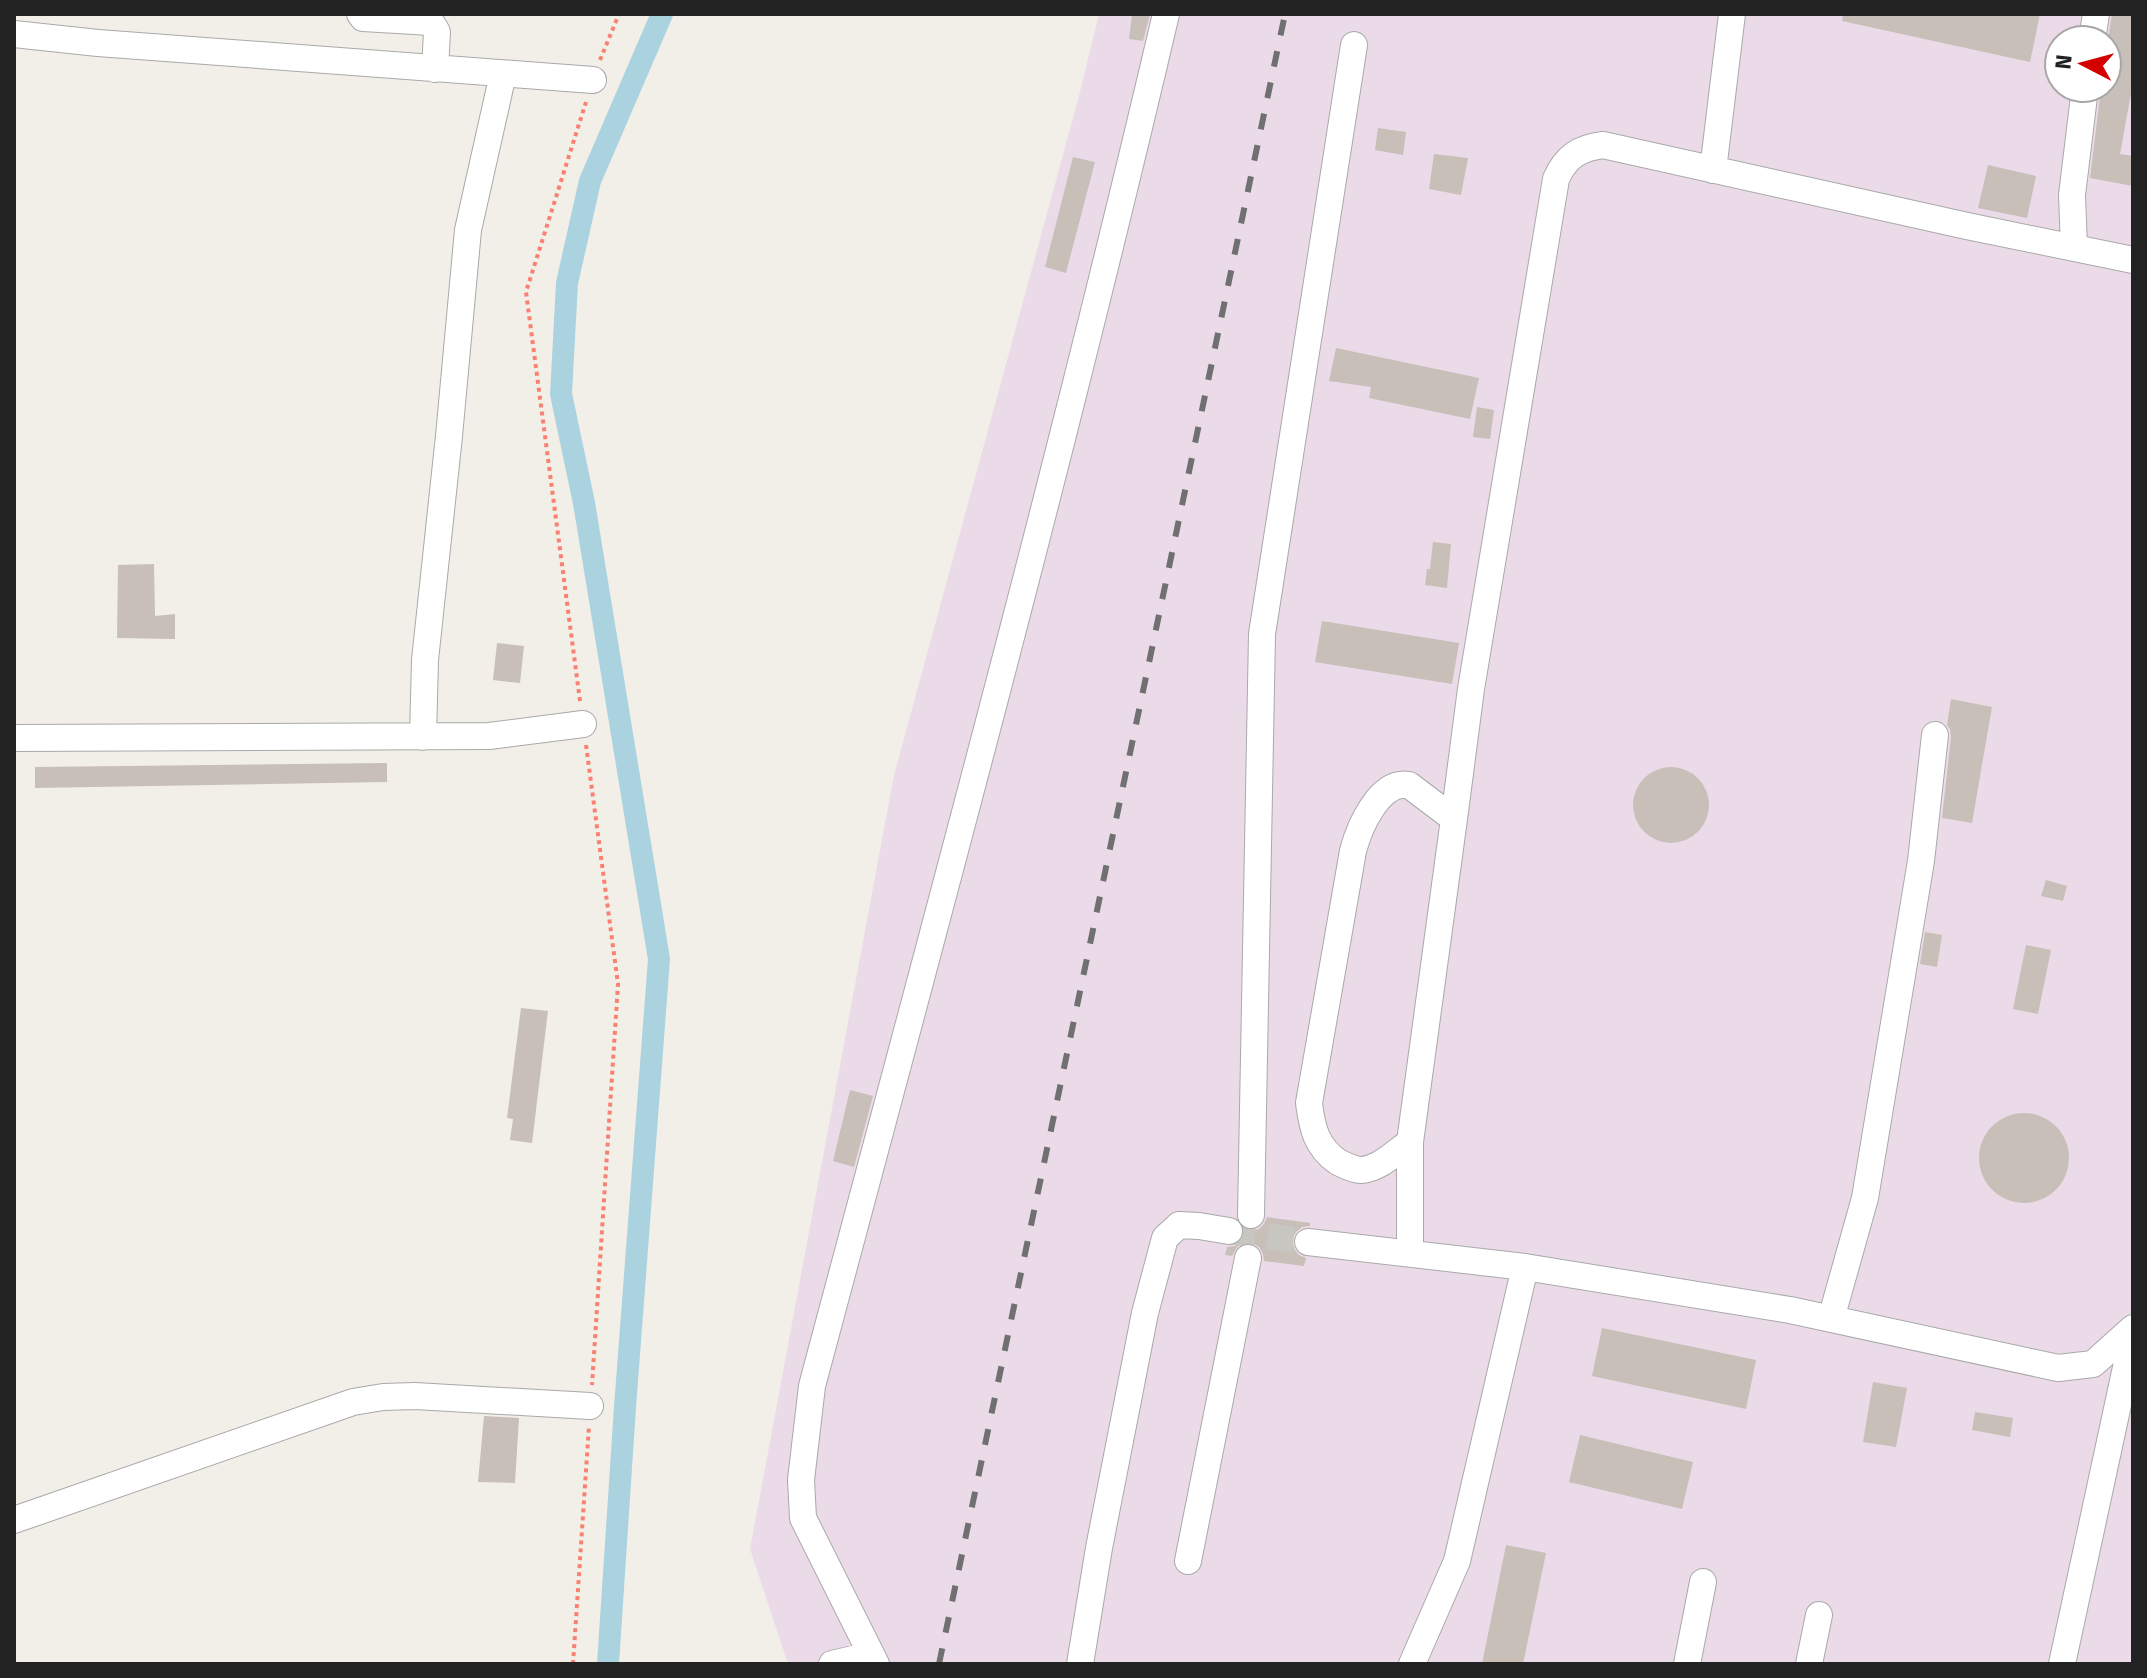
<svg xmlns="http://www.w3.org/2000/svg" width="2147" height="1678" font-family="'Fira Sans',sans-serif">
<style>
.industrial{fill:#ebdbe8;fill-rule:evenodd}
.lines{fill:none;stroke-linecap:round;stroke-linejoin:round}
.canal{stroke:#aad3df;stroke-width:22}
.building{fill:#c7bfb8}
.minor-tunnel{stroke:#c8c6c1;stroke-width:26;stroke-dasharray:26 13;stroke-linecap:butt}
.minor-casing{stroke:#a9a9a9;stroke-width:28}
.path{stroke:#fa8072;stroke-width:4;stroke-dasharray:4 4;stroke-linecap:butt}
.minor{stroke:#fff;stroke-width:26}
.rail{stroke:#707070;stroke-width:6;stroke-dasharray:16 16;stroke-linecap:butt}
</style>
<rect width="100%" height="100%" fill="#f2efe9"/>
<!-- industrial -->
<path class="industrial" d="M1099 14H2133V1664H788L750 1549 894 775 1079 96ZM2059 40H2107V88H2059Z"/>
<g class="lines">
<!-- canal -->
<path class="canal" d="M608 1664 625 1407 659 959 584 503 561 394 567 283 590 181 662 14"/>
</g>
<!-- building -->
<path class="building" d="M1132 14H1150L1143 41 1129 39Z
M1843 14H2040L2030 62 1842 21Z
M2112 14H2133V82L2120 154 2133 156V186L2090 178 2101 88H2107V45Z
M1378 128 1406 132 1403 155 1375 150Z
M1434 154 1468 158 1461 195 1429 189Z
M1073 157 1095 162 1066 273 1045 267Z
M1988 165 2036 176 2027 218 1978 208Z
M1336 348 1479 378 1470 419 1369 398 1371 387 1329 381Z
M1477 407 1494 410 1490 439 1473 437Z
M1433 542 1451 544 1447 588 1425 585 1427 569H1430Z
M154 564 155 616 175 614V639L117 638 118 565Z
M1322 621 1459 643 1452 684 1315 662Z
M497 643 524 646 520 683 493 680Z
M1951 699 1992 707 1972 823 1942 818 1951 737 1950 729 1947 725Z
M387 763V782L35 788V767Z
M1633 805a38 38 0 1 1 76 0a38 38 0 1 1-76 0Z
M2046 880 2067 886 2063 901 2041 896Z
M1925 932 1942 935 1937 967 1920 964Z
M2026 945 2051 950 2038 1014 2013 1009Z
M521 1008 548 1011 532 1143 510 1140 513 1119 507 1118Z
M850 1090 873 1096 854 1167 833 1161Z
M1979 1158a45 45 0 1 1 90 0a45 45 0 1 1-90 0Z
M1267 1217 1310 1223V1226L1302 1227 1296 1232 1292 1239 1294 1249 1299 1255 1306 1258 1304 1266 1264 1261 1263 1254 1259 1247 1250 1242 1242 1243 1237 1247 1232 1256 1225 1255 1227 1247 1235 1246 1242 1240 1244 1229 1251 1231 1259 1229 1264 1224Z
M1602 1328 1756 1360 1746 1409 1592 1376Z
M1873 1382 1907 1388 1896 1447 1863 1442Z
M1975 1412 2013 1418 2010 1437 1972 1430Z
M484 1416 519 1418 515 1483 478 1482Z
M1580 1435 1693 1462 1682 1509 1569 1482Z
M1506 1545 1546 1553 1523 1664H1482Z"/>
<g class="lines">
<!-- minor-tunnel -->
<path class="minor-tunnel" d="M1229 1231 1308 1242"/>
<!-- minor casing -->
<g class="minor-casing">
<path id="minor" d="M360 14 363 18 431 22 437 32 435 69
M14 34 98 43 593 80
M2092 40 2096 14
M1713 170 1732 14
M2074 248 2072 195 2085 88
M423 737 425 660 449 436 468 230 503 74
M14 738 489 736 583 724
M1410 1142C1396 1152 1379 1169 1361 1170 1354 1170 1344 1165 1338 1162 1316 1147 1312 1127 1309 1103L1353 851C1359 828 1379 780 1409 785L1454 819
M1251 1215 1262 634 1354 45
M1308 1242 1525 1267 1790 1310 2058 1368 2093 1364 2133 1328
M1410 1253V1142L1454 819 1471 689 1556 179C1566 156 1580 148 1603 145L1967 226 2133 260
M1831 1319 1865 1198 1921 861 1935 735
M14 1520 353 1402 383 1397 415 1396 590 1406
M1188 1561 1248 1258
M832 1664 870 1655
M876 1664 803 1518 801 1480 812 1386C934 930 1058 474 1166 14
M1080 1664 1099 1548 1145 1313 1165 1238 1179 1225 1199 1226 1229 1231
M1412 1664 1457 1561 1525 1267
M1687 1664 1703 1582
M1809 1664 1819 1615
M2062 1664 2133 1335"/>
</g>
<!-- path -->
<path class="path" d="M600 60 619 14
M580 701 526 292 586 102
M586 745 618 984 592 1385
M573 1664 589 1426"/>
<!-- minor -->
<use href="#minor" class="minor"/>
<!-- rail -->
<path class="rail" d="M939 1664 1285 14"/>
</g>
<!-- border -->
<rect width="2147" height="1678" fill="none" stroke="#222222" stroke-width="32"/>
<!-- north arrow -->
<g transform="translate(2083 64) rotate(276)"><circle r="38" fill="#ffffff" stroke="#a7a7a7" stroke-width="2"/>
<path d="M0-6L14 30L0 20L-14 30Z" fill="#d40000"/>
<text y="-12" font-size="22" font-weight="bold" text-anchor="middle" fill="#222222">N</text>
</g>
</svg>
